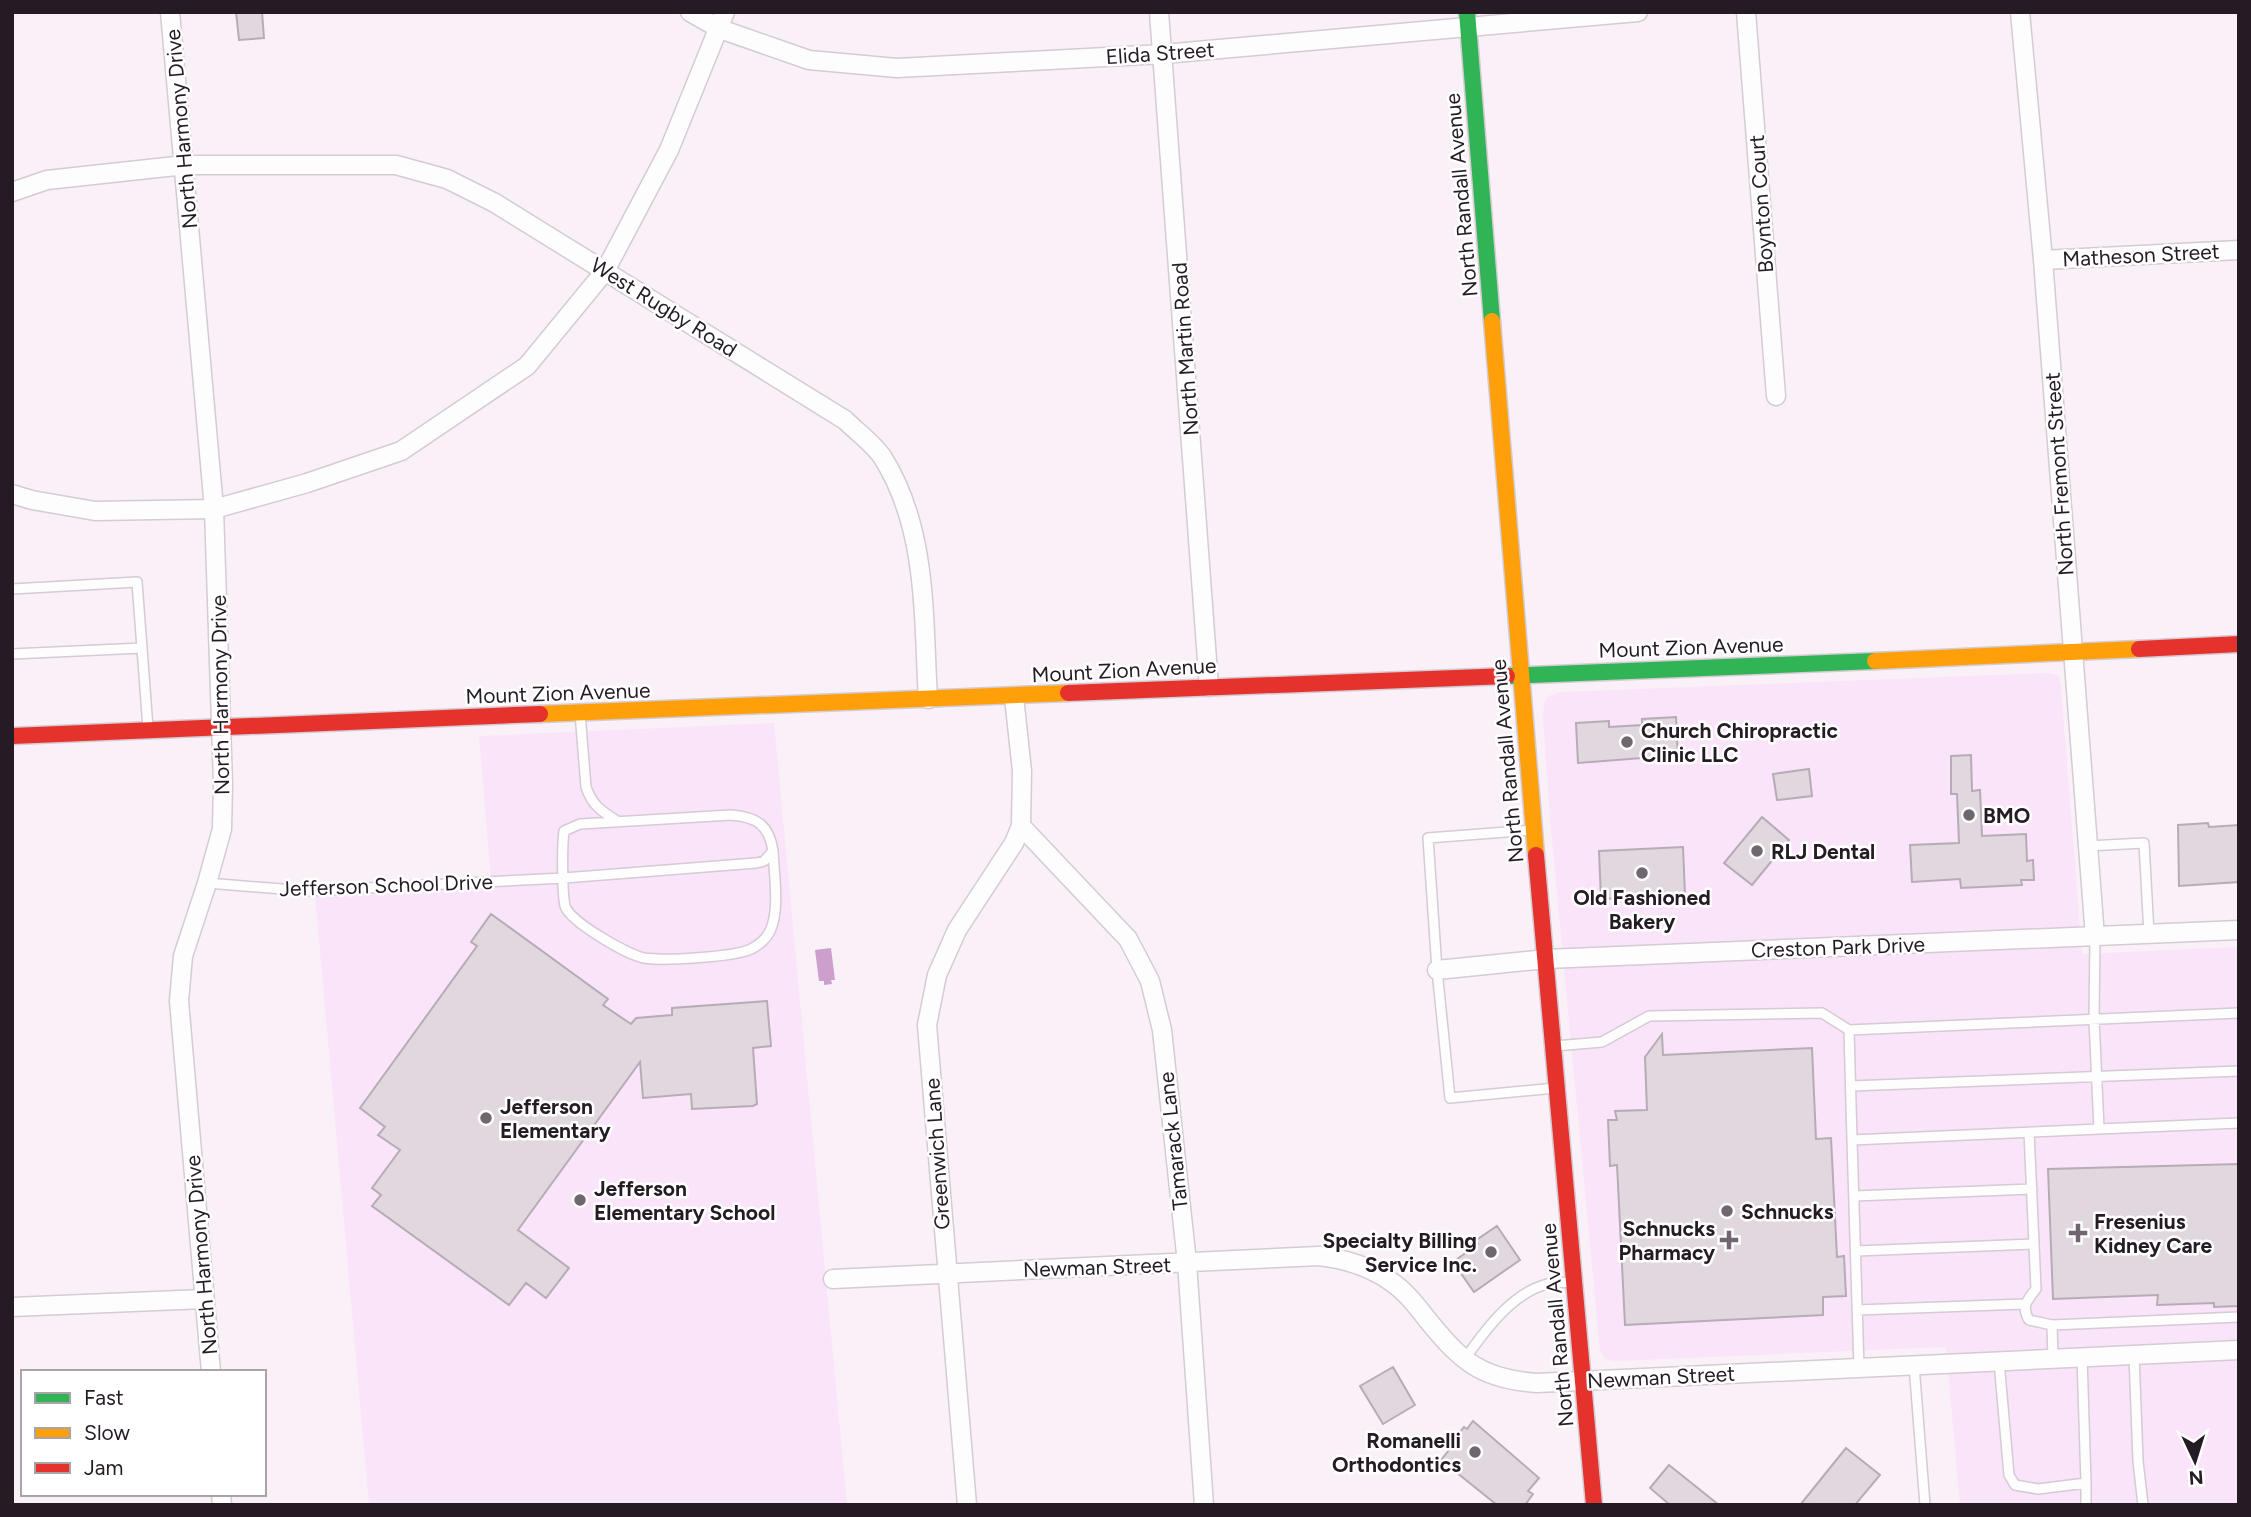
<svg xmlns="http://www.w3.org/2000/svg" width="2251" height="1517" font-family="Figtree,sans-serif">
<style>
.built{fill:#fae4f9}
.water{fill:#cc9fcc}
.building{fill:#e0d7df;stroke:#b6acb5;stroke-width:2}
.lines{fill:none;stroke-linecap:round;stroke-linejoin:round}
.lane-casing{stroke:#d4cbd3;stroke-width:12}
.street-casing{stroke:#d4cbd3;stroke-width:21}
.fast-casing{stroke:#d4cbd3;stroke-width:19}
.slow-casing{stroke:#d4cbd3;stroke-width:19}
.jam-casing{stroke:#d4cbd3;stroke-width:19}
.lane{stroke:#fefdfe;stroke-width:9}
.street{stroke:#fefdfe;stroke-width:18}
.fast{stroke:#30b455;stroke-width:16}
.slow{stroke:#ff9f0a;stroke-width:16}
.jam{stroke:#e5322d;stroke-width:16}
.poi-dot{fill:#70666f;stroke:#fff;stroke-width:2.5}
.labels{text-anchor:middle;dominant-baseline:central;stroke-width:5;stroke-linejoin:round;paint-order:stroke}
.street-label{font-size:21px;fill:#251b25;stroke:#fff}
.poi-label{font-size:21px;font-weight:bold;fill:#251b25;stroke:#fff;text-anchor:start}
</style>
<rect width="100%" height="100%" fill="#faf0f8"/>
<!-- built -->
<path class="built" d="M2047 673 2054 674 2059 678 2061 687 2082 954 2239 947V1505H1960L1946 1347 1615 1361 1605 1359 1600 1351 1550 819 1543 718 1544 703 1548 696 1561 692Z
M774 723 847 1505H369L315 894 491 882 479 736Z"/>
<!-- water -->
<path class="water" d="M831 948 835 980H831L832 984 824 985V981H819L815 950Z"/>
<!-- building -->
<path class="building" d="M236 12H262L264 38 239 40Z
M1676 717 1678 759 1642 760V758L1578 763 1576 723 1609 721V727L1642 725V719Z
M1971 755 1972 791 1980 790 1982 836 2026 834 2027 861 2033 860 2034 880H2021L2022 885 1961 888 1960 879 1912 882 1910 845 1959 843 1957 794H1951V756Z
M1809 769 1812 796 1777 800 1773 774Z
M1762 817 1789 840 1752 885 1724 863Z
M2208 823 2209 827 2239 825V882L2179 886 2178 825Z
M1683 847 1685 895 1601 899 1599 851Z
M491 914 608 999 603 1005 631 1024 636 1018 672 1015V1008L767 1001 771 1046 753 1048 757 1104 753 1106 692 1109 691 1094 643 1098 640 1062 518 1230 569 1268 546 1298 526 1283 509 1305 372 1206 381 1195 372 1188 400 1150 378 1135 385 1127 360 1108 477 946 471 942Z
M1662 1034 1663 1055 1812 1048 1816 1139 1831 1138 1837 1257 1844 1256 1846 1296 1823 1297V1315L1625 1325 1617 1165 1610 1166 1608 1120H1617L1615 1111 1647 1110 1645 1057Z
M2239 1164V1306L2214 1307V1303L2157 1305 2158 1295 2053 1299 2048 1169Z
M1497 1226 1520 1260 1474 1292 1453 1262 1478 1244 1475 1241Z
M1393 1367 1415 1405 1383 1424 1360 1386Z
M1473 1421 1539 1478 1528 1491 1533 1494 1525 1505H1497L1441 1460 1449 1450 1446 1448 1464 1427 1467 1429Z
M1846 1448 1880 1475 1855 1505H1800Z
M1669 1465 1719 1505H1670L1650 1488Z"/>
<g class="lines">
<!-- lane casing -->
<g class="lane-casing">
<path id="lane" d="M12 589 137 582 148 728
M12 654 142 648
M580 713 586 787C592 805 601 811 617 821
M1532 830 1428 838 1437 970 1450 1098 1556 1088
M2088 846 2144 843 2149 934
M207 883 307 891 564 878 756 863 764 861 773 851C769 825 757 817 731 815L580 824 564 831C562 845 562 892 565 906 570 922 628 955 644 958 663 961 735 957 751 949 758 946 767 938 770 931 780 911 774 873 773 851
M2095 937 2094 1019 2099 1129 1852 1140 1849 1030 2239 1013
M1555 1046 1602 1042 1649 1016 1822 1013 1849 1030
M1851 1086 2239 1071
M2099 1129 2239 1123
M2029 1132 2036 1289C2027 1300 2021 1307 2029 1320L2052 1325 2239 1317
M1852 1140 1859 1368
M1854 1196 2032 1189
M1856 1251 2034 1244
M1857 1310 2025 1304
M2052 1325 2053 1359
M2134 1355 2138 1461 2143 1505
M1464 1360C1484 1332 1510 1295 1544 1285 1553 1282 1563 1283 1572 1282
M1999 1361 2009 1475 2015 1485 2038 1489 2086 1483 2082 1357
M1914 1365 1925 1505
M2086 1483V1505"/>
</g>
<!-- street casing -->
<g class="street-casing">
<path id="street" d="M170 12 214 509 223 784 222 829 207 883 183 956 179 1001 211 1372
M690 12 720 29 809 60 897 68 1163 54 1638 12
M1159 12 1209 687
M1746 12 1776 396
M2020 12 2043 260 2095 937
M12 192 47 180 185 165H396L447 179 495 203 845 420C857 432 874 444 883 458 928 530 923 617 928 699
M2043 260 2239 250
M12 494 32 500 95 511 214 509 307 483 401 451 527 366 605 271 669 150 725 12
M1021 826 1128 939 1150 981 1162 1030 1187 1263 1204 1505
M1437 970 1546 959 2239 930
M833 1279 1319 1256C1346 1259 1371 1267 1393 1283 1406 1292 1417 1306 1426 1318 1461 1361 1480 1379 1537 1383L2239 1350
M12 1307 204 1299
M221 1494 222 1505
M967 1505 927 1025 937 975 957 930 1014 843 1021 826 1022 771 1014 697"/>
</g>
<!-- fast casing -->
<g class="fast-casing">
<path id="fast" d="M1467 12 1492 321
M1507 676 1875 661"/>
</g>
<!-- slow casing -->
<g class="slow-casing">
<path id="slow" d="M1492 321 1536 855
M1875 661 2139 649
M540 714 1068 693"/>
</g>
<!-- jam casing -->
<g class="jam-casing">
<path id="jam" d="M2139 649 2239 644
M1068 693 1507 676
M12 736 540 714
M1536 855 1594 1505"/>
</g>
<!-- lane -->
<use href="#lane" class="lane"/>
<!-- street -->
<use href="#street" class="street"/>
<!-- fast -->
<use href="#fast" class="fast"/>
<!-- slow -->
<use href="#slow" class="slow"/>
<!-- jam -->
<use href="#jam" class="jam"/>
</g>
<!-- markers -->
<g class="poi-dot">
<circle cx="1627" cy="742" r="7"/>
<circle cx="1969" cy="815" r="7"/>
<circle cx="1757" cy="851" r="7"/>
<circle cx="1642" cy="873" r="7"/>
<circle cx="486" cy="1118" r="7"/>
<circle cx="580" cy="1200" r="7"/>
<circle cx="1727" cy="1211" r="7"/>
<path d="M2074.5 1222.5h7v7h7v7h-7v7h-7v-7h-7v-7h7z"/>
<path d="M1725.5 1229.5h7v7h7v7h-7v7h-7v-7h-7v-7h7z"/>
<circle cx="1491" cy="1252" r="7"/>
<circle cx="1475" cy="1452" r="7"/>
</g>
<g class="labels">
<!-- street labels -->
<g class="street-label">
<text transform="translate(1160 53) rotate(-4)">Elida Street</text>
<text transform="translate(181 129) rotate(-95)">North Harmony Drive</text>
<text transform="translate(1461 195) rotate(-95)">North Randall Avenue</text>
<text transform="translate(1761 204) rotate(-94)">Boynton Court</text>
<text transform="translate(2141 255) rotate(-3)">Matheson Street</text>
<text transform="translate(664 307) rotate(32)">West Rugby Road</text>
<text transform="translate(1185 349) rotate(-94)">North Martin Road</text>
<text transform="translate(2059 474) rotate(-94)">North Fremont Street</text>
<text transform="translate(1691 647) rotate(-2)">Mount Zion Avenue</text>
<text transform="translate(1124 670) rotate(-3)">Mount Zion Avenue</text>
<text transform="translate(558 693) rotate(-2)">Mount Zion Avenue</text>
<text transform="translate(220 695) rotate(-91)">North Harmony Drive</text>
<text transform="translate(1507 761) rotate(-95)">North Randall Avenue</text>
<text transform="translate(386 885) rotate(-2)">Jefferson School Drive</text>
<text transform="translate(1838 947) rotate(-2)">Creston Park Drive</text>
<text transform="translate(1173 1141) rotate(-96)">Tamarack Lane</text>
<text transform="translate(937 1154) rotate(-94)">Greenwich Lane</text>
<text transform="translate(201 1255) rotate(-95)">North Harmony Drive</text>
<text transform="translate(1097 1267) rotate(-2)">Newman Street</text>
<text transform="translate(1557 1325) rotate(-95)">North Randall Avenue</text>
<text transform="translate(1661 1377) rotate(-3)">Newman Street</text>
</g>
<!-- poi labels -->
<g class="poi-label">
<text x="1641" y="730">Church Chiropractic<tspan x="1641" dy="24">Clinic LLC</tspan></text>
<text x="1983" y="815">BMO</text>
<text x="1771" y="851">RLJ Dental</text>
<text x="1642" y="897" text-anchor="middle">Old Fashioned<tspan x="1642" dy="24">Bakery</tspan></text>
<text x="500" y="1106">Jefferson<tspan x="500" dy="24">Elementary</tspan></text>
<text x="594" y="1188">Jefferson<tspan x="594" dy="24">Elementary School</tspan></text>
<text x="1741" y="1211">Schnucks</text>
<text x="2094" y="1221">Fresenius<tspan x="2094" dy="24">Kidney Care</tspan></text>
<text x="1715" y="1228" text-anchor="end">Schnucks<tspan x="1715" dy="24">Pharmacy</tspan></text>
<text x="1477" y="1240" text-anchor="end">Specialty Billing<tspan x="1477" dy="24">Service Inc.</tspan></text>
<text x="1461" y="1440" text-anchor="end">Romanelli<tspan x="1461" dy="24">Orthodontics</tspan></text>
</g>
</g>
<!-- border -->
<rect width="2251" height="1517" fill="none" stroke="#251b25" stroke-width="28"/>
<!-- legend -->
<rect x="21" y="1370" width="245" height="126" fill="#ffffff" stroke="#a8a4a8" stroke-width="2"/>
<rect x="35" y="1393" width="35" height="10" fill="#30b455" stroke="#a8a4a8" stroke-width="2"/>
<text x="84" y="1405" font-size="21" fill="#251b25">Fast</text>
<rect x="35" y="1428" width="35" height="10" fill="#ff9f0a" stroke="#a8a4a8" stroke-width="2"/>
<text x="84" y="1440" font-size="21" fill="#251b25">Slow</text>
<rect x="35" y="1463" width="35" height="10" fill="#e5322d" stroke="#a8a4a8" stroke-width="2"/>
<text x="84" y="1475" font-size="21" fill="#251b25">Jam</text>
<!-- north arrow -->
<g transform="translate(2195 1461) rotate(176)" stroke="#ffffff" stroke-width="5" paint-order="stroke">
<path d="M0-5L12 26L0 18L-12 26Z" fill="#251b25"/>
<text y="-10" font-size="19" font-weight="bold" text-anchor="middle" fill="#251b25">N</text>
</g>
</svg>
